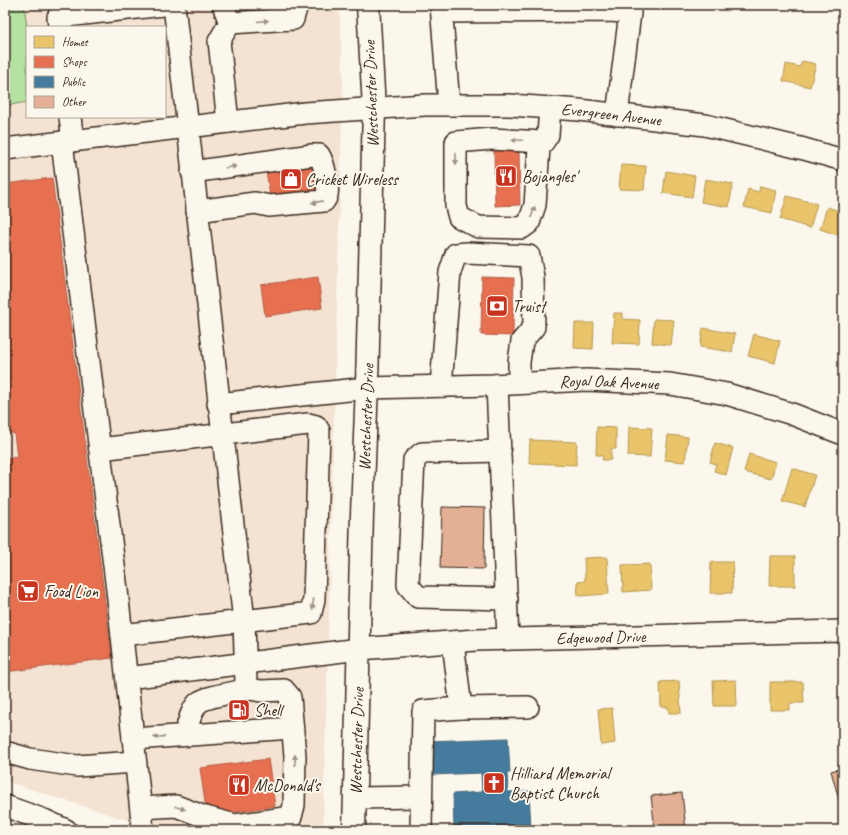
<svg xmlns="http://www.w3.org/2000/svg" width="848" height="835" font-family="Caveat,sans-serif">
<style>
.built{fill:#f4e2d2}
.green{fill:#b4e2a1;stroke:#788660}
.homes{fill:#e9c46a;stroke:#b59653}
.shops{fill:#e76f51;stroke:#b35a42}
.public{fill:#457b9d;stroke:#426377}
.building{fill:#e3b095;stroke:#3b2a1e}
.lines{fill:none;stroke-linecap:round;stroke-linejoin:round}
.minor-casing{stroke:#3b2a1e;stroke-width:24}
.major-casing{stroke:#3b2a1e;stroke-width:25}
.minor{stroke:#fbf7ec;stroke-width:21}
.major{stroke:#fbf7ec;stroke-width:22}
.oneway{fill:#9b9085}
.labels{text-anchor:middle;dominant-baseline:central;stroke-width:4;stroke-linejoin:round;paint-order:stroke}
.street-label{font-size:17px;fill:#3b2a1e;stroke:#fbf7ec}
.poi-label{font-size:17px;fill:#3b2a1e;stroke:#fbf7ec;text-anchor:start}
</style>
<rect width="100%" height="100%" fill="#fbf7ec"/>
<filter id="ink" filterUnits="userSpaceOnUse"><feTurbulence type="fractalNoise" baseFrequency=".025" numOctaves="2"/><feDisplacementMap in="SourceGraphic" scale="8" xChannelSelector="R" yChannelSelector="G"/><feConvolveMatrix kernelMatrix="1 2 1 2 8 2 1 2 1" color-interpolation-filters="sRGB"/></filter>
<g filter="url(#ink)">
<!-- built -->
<path class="built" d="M24 5H339L343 75 323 830H158L5 781V106L27 102V117H165V27H27Z"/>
<!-- green -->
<path class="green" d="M5 5H24L27 27V102L5 106Z"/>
<!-- homes -->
<path class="homes" d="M802 61 816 64 810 87 783 81 786 64 800 67Z
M843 81V105L838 104Z
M621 165 646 166 644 190 619 189Z
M666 171 695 176 692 197 663 193Z
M705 179 733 184 729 207 701 202Z
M760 186 776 190 772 213 744 207 748 189 759 192Z
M787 196 817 204 810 228 780 219Z
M827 207 843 212V237L820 229Z
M614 313H623V319L640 320 639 344 612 343Z
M654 319 674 320 671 345 652 343Z
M575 323H594L593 349 574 348Z
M703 328 735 334 732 352 700 347Z
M754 334 780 341 775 363 748 356Z
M597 427 616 428V449H611V460H602L603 455H596Z
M629 427 652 428 650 457 628 456Z
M668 435 688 437 685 462 665 460Z
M530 440 577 442 576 465 529 463Z
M715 443 733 448 726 475 714 471 716 464 710 462Z
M749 454 776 462 771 479 744 472Z
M792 468 815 475 805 507 782 501Z
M843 492V505L839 503Z
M770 556H795V586H769Z
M607 557 609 594 578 596 577 582 585 581 584 558Z
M711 562H733L732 593H710Z
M650 564 651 590 623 592 622 565Z
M736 680 737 706H714L713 681Z
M679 681 681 713H669L668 707H661L660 682Z
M770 682H803L804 703H790V710H770Z
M612 708 615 743 601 745 598 709Z"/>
<!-- shops -->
<path class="shops" d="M519 148 520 205 495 206 494 149Z
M313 165 316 190 312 191 313 194 270 196 266 171Z
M52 178 112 658 5 672V459L17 457 14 433 5 434V184Z
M318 277 322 308 265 316 261 285Z
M482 277 514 278 513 336 481 335Z
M268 759 275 806 207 816 200 768Z"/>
<!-- public -->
<path class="public" d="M508 738 510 773H507L508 792 529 791 531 829 454 830 453 794 482 792 481 773 431 775 429 741Z"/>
<!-- building -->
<path class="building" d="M442 507 485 508 484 569 440 568Z
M843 768V814L831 771Z
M682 793 686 830H655L651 796Z"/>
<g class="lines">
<!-- minor casing -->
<g class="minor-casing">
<g id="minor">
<path d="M223 5 230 23 293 19 297 5"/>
<path d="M441 5 449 105"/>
<path d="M442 12 612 11 630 13 617 115"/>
<path d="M59 27 58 17 163 5"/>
<path d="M70 117 73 141"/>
<path d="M228 122 219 41 230 23"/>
<path d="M62 142 117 590 143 830"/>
<path d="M542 142 492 139 456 142V206L459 217 478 227 522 228 529 223 535 205 539 148 548 135 550 108"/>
<path id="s1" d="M5 149 305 113 425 105H510L579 110 705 125 804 149 843 160"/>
<path d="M192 172 312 155H319C324 162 329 187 327 195 327 197 325 199 324 201L269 206 255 203 197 211"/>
<path d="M497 385 508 639"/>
<path d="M441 386 450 272 456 254 467 253 529 256 533 277 534 327 522 341 519 362V383"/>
<path id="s2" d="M218 404 367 388 492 385 586 380 670 384 727 394 792 414 843 434"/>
<path d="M100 449 308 424 316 426 319 431 314 599 311 613 122 635"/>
<path d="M500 451 422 453 414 460 408 585 418 597 507 599"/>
<path id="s3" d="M127 678 359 649 476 640 843 631"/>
<path d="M461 708 528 707"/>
<path d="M185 735C188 725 190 712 198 703 206 696 238 692 250 689"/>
<path d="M133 739 292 728"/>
<path d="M5 752 30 759 77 766 135 762"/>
<path d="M355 798 421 797"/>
<path d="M5 806 44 820 66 830"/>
<path d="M141 808 176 806 205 817 235 825 291 817 294 805 295 756 290 697 284 690 261 691 250 689 246 683 244 621 174 5"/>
<path d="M421 830 423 711 461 708 453 642"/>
</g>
</g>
<!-- major casing -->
<g class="major-casing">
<g id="major">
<path id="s4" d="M354 830 362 514 367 384 374 108 368 5"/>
</g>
</g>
<!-- minor -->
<use href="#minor" class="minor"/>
<!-- major -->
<use href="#major" class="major"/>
</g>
<!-- one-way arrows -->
<defs><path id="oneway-solid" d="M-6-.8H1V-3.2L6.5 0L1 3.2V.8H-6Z"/></defs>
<g class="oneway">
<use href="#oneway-solid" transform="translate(263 21) rotate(-4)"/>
<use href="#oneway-solid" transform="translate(517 140) rotate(-177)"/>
<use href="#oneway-solid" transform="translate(456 159) rotate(90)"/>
<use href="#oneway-solid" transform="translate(231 167) rotate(-8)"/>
<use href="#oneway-solid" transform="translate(317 202) rotate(172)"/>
<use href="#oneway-solid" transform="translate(533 212) rotate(-72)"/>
<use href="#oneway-solid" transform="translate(313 604) rotate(97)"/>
<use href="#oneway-solid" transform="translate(159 737) rotate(176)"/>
<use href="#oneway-solid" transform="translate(295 760) rotate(-90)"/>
<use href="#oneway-solid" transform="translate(180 808) rotate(17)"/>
</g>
</g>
<!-- icons -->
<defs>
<g id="restaurant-square" transform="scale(1.15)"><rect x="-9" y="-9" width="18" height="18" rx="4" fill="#c8321e" stroke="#fbf7ec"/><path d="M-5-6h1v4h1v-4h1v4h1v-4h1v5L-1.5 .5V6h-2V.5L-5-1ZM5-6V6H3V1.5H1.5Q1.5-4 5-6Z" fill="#fff"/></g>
<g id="shop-square" transform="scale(1.15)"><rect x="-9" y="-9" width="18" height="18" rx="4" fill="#c8321e" stroke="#fbf7ec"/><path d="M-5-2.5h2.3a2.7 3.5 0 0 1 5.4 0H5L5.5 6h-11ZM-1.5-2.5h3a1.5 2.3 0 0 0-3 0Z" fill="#fff"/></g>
<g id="bank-square" transform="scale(1.15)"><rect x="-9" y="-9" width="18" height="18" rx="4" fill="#c8321e" stroke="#fbf7ec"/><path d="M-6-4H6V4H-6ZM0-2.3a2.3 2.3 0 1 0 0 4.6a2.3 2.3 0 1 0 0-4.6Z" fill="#fff"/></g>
<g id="supermarket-square" transform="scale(1.15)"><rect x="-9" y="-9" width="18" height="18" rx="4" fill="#c8321e" stroke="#fbf7ec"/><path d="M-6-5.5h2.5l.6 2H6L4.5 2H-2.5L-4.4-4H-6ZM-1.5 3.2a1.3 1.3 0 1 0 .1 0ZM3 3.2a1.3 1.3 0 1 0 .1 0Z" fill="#fff"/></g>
<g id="fuel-square" transform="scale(1.15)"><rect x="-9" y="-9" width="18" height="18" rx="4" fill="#c8321e" stroke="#fbf7ec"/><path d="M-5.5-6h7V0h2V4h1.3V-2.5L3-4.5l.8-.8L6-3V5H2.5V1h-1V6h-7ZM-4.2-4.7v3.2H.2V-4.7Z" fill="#fff"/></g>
<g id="church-square" transform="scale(1.15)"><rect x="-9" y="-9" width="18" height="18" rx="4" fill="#c8321e" stroke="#fbf7ec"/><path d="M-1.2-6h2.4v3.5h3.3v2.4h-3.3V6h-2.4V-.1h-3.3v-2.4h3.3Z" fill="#fff"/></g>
</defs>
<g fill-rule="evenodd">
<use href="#restaurant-square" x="506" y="176"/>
<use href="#shop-square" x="291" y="179"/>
<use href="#bank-square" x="497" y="306"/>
<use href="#supermarket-square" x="28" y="591"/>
<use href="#fuel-square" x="239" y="710"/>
<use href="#church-square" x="494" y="783"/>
<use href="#restaurant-square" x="239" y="785"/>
</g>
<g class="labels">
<!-- street labels -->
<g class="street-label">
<text transform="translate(371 94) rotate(-92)">Westchester Drive</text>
<text stroke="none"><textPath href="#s1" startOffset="609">Evergreen Avenue</textPath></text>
<text stroke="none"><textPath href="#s2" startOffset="392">Royal Oak Avenue</textPath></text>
<text stroke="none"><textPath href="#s4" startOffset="413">Westchester Drive</textPath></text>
<text stroke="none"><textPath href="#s3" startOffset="476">Edgewood Drive</textPath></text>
<text stroke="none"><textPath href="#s4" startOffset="89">Westchester Drive</textPath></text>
</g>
<!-- poi labels -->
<g class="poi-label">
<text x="522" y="176">Bojangles'</text>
<text x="306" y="179">Cricket Wireless</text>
<text x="512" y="306">Truist</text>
<text x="44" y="591">Food Lion</text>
<text x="254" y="710">Shell</text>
<text x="510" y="773">Hilliard Memorial<tspan x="510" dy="20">Baptist Church</tspan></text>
<text x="254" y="785">McDonald's</text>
</g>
</g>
<!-- margin -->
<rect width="848" height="835" fill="none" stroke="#fbf7ec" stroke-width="20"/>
<rect x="10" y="10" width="828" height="815" fill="none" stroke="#3b2a1e" stroke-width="1.5" filter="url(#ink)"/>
<!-- legend -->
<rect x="26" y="26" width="140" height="92" fill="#fbf7ec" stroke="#aea59a"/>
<rect x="34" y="36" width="20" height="12" fill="#e9c46a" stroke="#aea59a"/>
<text x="62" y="46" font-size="12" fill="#3b2a1e">Homes</text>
<rect x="34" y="56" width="20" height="12" fill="#e76f51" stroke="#aea59a"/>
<text x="62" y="66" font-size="12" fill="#3b2a1e">Shops</text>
<rect x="34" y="76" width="20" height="12" fill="#457b9d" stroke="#aea59a"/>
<text x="62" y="86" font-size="12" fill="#3b2a1e">Public</text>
<rect x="34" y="96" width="20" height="12" fill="#e3b095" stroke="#aea59a"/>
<text x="62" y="106" font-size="12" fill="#3b2a1e">Other</text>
</svg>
